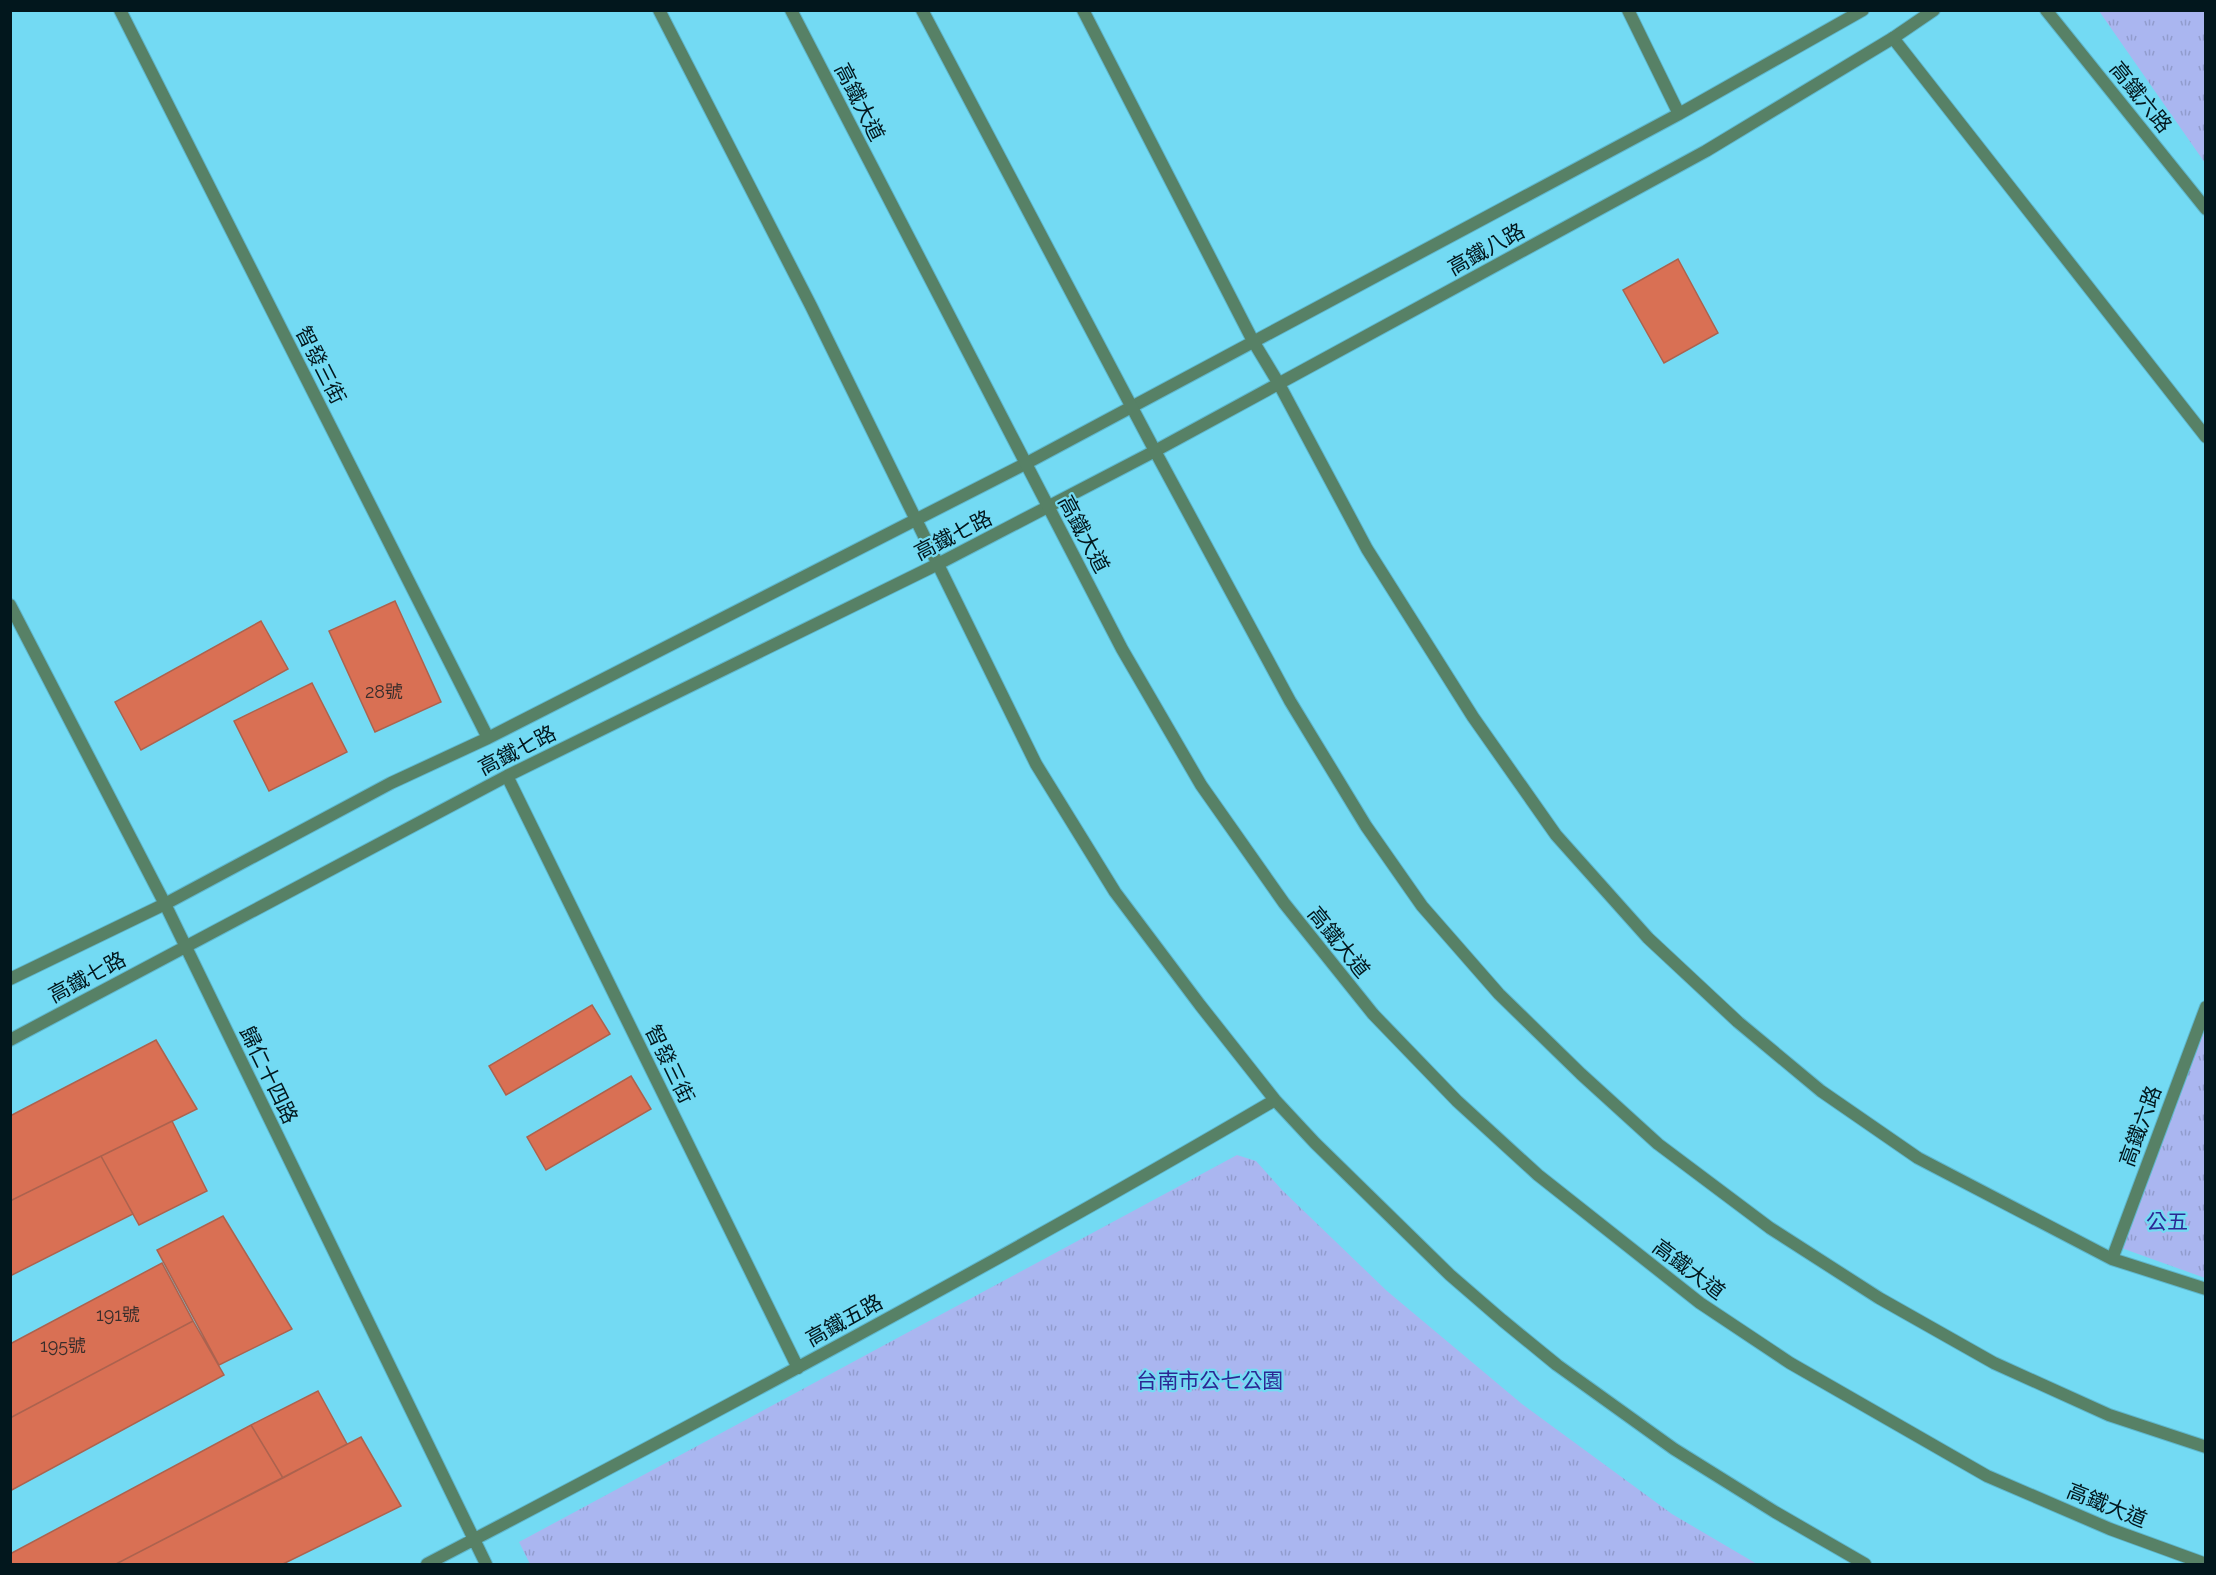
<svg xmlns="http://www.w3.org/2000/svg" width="2216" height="1575" font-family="Raleway,'Noto Sans TC',sans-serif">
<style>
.park{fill:url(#park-tufts)}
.building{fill:#d97054;stroke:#ac624e;stroke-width:1.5}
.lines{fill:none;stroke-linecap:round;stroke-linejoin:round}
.service-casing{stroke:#5fb7cc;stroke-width:14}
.minor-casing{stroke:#5fb7cc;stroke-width:14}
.tertiary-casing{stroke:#5fb7cc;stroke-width:14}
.service{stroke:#578166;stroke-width:12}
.minor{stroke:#578166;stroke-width:12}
.tertiary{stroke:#578166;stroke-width:12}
.labels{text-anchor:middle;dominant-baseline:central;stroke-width:4.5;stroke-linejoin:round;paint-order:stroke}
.number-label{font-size:18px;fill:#382d2b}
.street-label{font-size:21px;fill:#02171d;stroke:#73daf3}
.park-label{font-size:21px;fill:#2c2793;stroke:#73daf3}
</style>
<defs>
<pattern id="park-tufts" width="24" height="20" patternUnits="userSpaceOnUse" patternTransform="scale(1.5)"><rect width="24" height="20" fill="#aab6f0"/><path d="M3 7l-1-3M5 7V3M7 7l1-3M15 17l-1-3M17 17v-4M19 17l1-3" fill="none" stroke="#919ccd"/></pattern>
</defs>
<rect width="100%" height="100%" fill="#73daf3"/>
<!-- park -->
<path class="park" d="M2099 11H2205V163Z
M2205 1015V1278L2113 1245Z
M1237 1155 1256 1161 1282 1190 1387 1291 1522 1404 1672 1514 1757 1564H530L519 1542Z"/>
<!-- building -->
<path class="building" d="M1678 259 1718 333 1664 363 1623 290Z
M395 601 441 702 375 732 329 631Z
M261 621 288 669 141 750 115 702Z
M312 683 347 752 269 791 234 721Z
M592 1005 610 1034 506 1095 489 1066Z
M156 1040 197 1109 10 1201V1116Z
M631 1076 651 1109 546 1170 527 1137Z
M172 1121 207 1191 139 1225 101 1156Z
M101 1156 133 1214 10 1276V1201Z
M223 1216 292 1329 219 1365 157 1250Z
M162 1263 193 1321 10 1418V1344Z
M193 1321 224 1375 10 1491V1418Z
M318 1391 347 1444 283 1478 251 1425Z
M251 1425 283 1478 116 1564H10V1554Z
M361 1437 401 1506 283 1564H116Z"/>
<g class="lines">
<!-- service casing -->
<g class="service-casing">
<path id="service" d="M1893 38 2206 437"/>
</g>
<!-- minor casing -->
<g class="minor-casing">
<path id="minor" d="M120 10 488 738
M659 10 811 306 1036 764 1115 892 1200 1005 1275 1100 1315 1143 1450 1275 1502 1320 1557 1365 1674 1449 1775 1512 1865 1564
M1083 10 1253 341 1279 384 1367 549 1473 717 1556 835 1648 938 1738 1022 1821 1091 1918 1158 2112 1259 2206 1289
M1628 10 1679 114
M2046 10 2206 209
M10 605 165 904 486 1564
M507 776 798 1368
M10 979 165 904 391 783 488 738 1025 464 1679 114 1863 10
M10 1040 507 776 938 564 1155 451 1706 151 1893 38 1934 10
M2112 1259 2206 1007
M427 1564C712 1415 997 1263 1275 1100"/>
</g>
<!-- tertiary casing -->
<g class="tertiary-casing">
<path id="tertiary" d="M791 10 1122 649 1201 785 1284 903 1373 1014 1457 1101 1538 1175 1700 1303 1790 1363 1987 1476 2110 1529 2206 1564
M922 10 1155 451 1290 701 1366 826 1422 906 1499 994 1581 1074 1658 1144 1770 1228 1879 1298 1994 1363 2109 1415 2206 1447"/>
</g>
<!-- service -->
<use href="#service" class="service"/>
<!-- minor -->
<use href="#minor" class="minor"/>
<!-- tertiary -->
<use href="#tertiary" class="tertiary"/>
</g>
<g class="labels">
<!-- number labels -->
<g class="number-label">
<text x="384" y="691">28號</text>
<text x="118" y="1314">191號</text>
<text x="63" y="1345">195號</text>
</g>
<!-- street labels -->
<g class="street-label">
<text transform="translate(2141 97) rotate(51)">高鐵六路</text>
<text transform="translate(860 102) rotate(63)">高鐵大道</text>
<text transform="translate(1486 249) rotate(-29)">高鐵八路</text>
<text transform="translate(321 365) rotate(63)">智發三街</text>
<text transform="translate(1084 534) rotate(62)">高鐵大道</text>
<text transform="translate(953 535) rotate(-27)">高鐵七路</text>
<text transform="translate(517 750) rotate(-27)">高鐵七路</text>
<text transform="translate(1339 942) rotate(51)">高鐵大道</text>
<text transform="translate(87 977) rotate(-28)">高鐵七路</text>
<text transform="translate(670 1064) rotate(64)">智發三街</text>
<text transform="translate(269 1075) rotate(64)">歸仁十四路</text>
<text transform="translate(2140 1126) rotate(-70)">高鐵六路</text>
<text transform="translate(1689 1269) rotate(37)">高鐵大道</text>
<text transform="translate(844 1320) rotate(-29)">高鐵五路</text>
<text transform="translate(2107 1505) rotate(22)">高鐵大道</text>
</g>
<!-- park labels -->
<g class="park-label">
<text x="2167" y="1221">公五</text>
<text x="1210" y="1380">台南市公七公園</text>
</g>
</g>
<!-- border -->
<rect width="2216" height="1575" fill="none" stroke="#02171d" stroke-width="24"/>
</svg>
